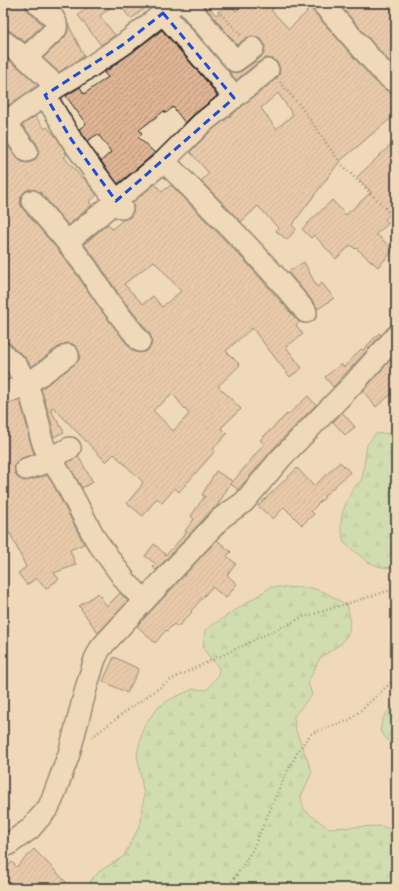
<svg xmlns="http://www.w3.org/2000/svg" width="399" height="891" font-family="'Patrick Hand',sans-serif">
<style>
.forest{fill:url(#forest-firs);stroke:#6c8768}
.building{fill:url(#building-hatch);stroke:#2b2b2b;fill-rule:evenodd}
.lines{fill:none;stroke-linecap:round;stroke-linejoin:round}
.minor-casing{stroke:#2b2b2b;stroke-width:24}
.path{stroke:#2b2b2b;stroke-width:2.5;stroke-dasharray:1 3;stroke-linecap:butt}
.minor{stroke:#efd9b8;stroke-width:21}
.marked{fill:none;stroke:#1d4ed8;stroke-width:3;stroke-dasharray:8 5;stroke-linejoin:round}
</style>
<defs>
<pattern id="forest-firs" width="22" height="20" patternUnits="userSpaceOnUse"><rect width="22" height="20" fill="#aee3a5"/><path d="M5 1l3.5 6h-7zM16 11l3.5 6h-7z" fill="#96c38e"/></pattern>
<pattern id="building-hatch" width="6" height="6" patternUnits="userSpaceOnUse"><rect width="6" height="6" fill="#dfb595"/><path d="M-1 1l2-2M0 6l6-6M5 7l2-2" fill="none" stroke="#b5937a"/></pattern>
</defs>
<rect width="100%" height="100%" fill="#efd9b8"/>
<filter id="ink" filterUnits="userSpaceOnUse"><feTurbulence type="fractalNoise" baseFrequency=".025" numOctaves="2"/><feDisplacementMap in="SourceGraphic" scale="8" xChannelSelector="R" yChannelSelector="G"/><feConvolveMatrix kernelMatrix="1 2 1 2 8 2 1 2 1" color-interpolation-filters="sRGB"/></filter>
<g filter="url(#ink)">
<!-- forest -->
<path class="forest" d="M389 433 396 435V570L395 568 381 567 368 562 344 543 341 528 342 514 347 501 353 489 362 479 367 445 375 434Z
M271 587 311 588 324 592 347 605 350 618 349 632 342 643 320 658 308 682 312 695 294 716 295 728 312 772 301 797 304 810 328 828 381 826 396 831V888H87L91 880 100 871 124 856 141 823 144 795 137 754 144 725 158 708 169 700 193 689 207 690 218 675 219 668 203 649 205 630Z
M396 701V749L380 731 383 718Z"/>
<!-- building -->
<path class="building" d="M15 3H25L26 7 29 12 43 25 25 42 10 31 3 29V16Z
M92 3H116L100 16 115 35 101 45 78 15Z
M118 3H152L131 19Z
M202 3H205L216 15 229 4 236 11 244 3H280L271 10 289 29 307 12 300 3H310V6L313 11 372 78 386 90 390 93 396 94V114L340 161 292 225 296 229 287 240 276 231 278 228 258 206 241 222 201 181 209 173 190 152 209 133 276 79 279 75 280 69 278 63 273 59 266 58 260 61 236 80 229 71 236 73 242 71 260 58 264 53 265 47 263 41 258 37 251 36 246 38 237 45ZM278 93 293 115 276 129 261 108Z
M338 3H396V68L387 59Z
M68 24 84 56 59 72 43 58 64 38 68 31Z
M162 30 208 83 217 96 193 115 185 123 173 107 166 113 164 111 139 130 142 133 138 137 155 153 118 184 101 161 111 152 98 134 87 141 79 129 86 124 66 96 80 87 84 94 108 77 104 73Z
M3 56 18 67 38 85 3 109Z
M35 116 45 129 47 127 57 138 67 155 64 157 82 178 83 177 97 195 89 202 92 205 68 225 41 193 36 190 29 189 24 192 21 197 20 204 23 209 58 250 77 275 101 310 131 349 135 352 141 353 148 350 151 346 152 340 150 334 120 296 97 261 84 244 108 224 112 229 123 220 130 217 133 212 134 207 132 203 155 184 162 192 171 185 246 262 297 320 300 322 296 325 303 334 286 347 302 368 290 377 252 328 226 351 240 365 218 386 241 409 221 428 227 434 213 449 215 451 179 492 175 488 162 503 157 498 143 516 127 503 142 485H141L143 482 114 454 106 462 53 407 50 409 64 432 54 437 52 432V425L41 389 75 364 79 360 80 354 77 348 73 344 67 343 61 345 31 367 28 361 22 354 15 350 9 343 3 341V139L17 158 22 162 28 163 34 161 38 155 39 149 37 144 22 125ZM154 261 181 291 162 307 153 296 143 304 124 284ZM173 394 189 414 173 431 153 410Z
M396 140V209L385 219 389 223 376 234 394 250 378 267 356 248 355 249 351 245 336 259 314 235 311 238 302 229 332 200 346 215 371 192 357 177Z
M304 262 317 287 322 283 334 298 318 309 315 304 288 272Z
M379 333 381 335 333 387 325 377 341 364 344 367 361 349 363 350Z
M396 354V390L376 407 363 391Z
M308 396 316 405 272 450 238 490 231 484 264 444 260 440 287 414 288 415Z
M20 400 28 430 29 438 34 454 22 458 17 461 14 466 15 473 18 478 24 481 30 480 47 475 53 484 84 544 70 550 76 565 54 573 59 579 46 589 36 578 27 585 18 573 26 567 10 533 9 534 3 518V405L6 404Z
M342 412 355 427 345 435 333 422Z
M78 456 93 482 82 488 67 463Z
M340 462 350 472 324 496 325 497 311 511 314 514 302 525 284 507 273 519 258 506 297 468 314 486Z
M216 471 232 481 217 506 212 510 156 570 153 567 156 564 145 556 154 544 166 555 187 532 185 531 194 519 191 516 205 496 202 495Z
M217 540 231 552 227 556 236 564 227 575 237 584 226 598 212 587 191 611 192 612 178 627 174 624 167 631 166 630 155 643 137 626Z
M98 593 107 606 120 593 128 601 98 633 79 606Z
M114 657 139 669 127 693 103 681Z
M34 849 72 888H14L3 877V871L12 862 17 867Z"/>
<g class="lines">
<!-- minor casing -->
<g class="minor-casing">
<path id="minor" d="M186 3 235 61 253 48
M322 3C339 22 356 42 373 61 380 69 387 78 396 82
M163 13 217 75 234 98
M3 41 26 58 57 87
M26 58 56 29C59 18 44 10 37 3
M45 95 71 139 95 173 122 208
M5 122 27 151
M3 124 57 87 87 69 124 44 176 3
M164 161C213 210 262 258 306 312
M32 201 67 242
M140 341 110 303 87 268 67 242 164 161 201 124 268 70
M3 353 6 358 15 364 18 368 26 383 31 396 37 417 40 428V434L44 446 50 458 63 478 96 540 127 583 144 600
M3 393C28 387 48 369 68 355
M26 469 44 463 50 458 70 448
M3 847 9 844 30 829 48 808 52 800 69 754 87 685 95 659 100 649 105 643 221 518 244 502 281 458 355 382 396 336"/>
</g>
<!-- path -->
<path class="path" d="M218 11 241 35
M280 82 301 107 342 165 385 208 396 221
M92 737 129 709 172 679 301 618 391 590 396 587
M227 888 230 885 252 851 284 778 299 749 312 733 350 720 395 679 396 676"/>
<!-- minor -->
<use href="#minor" class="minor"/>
</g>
</g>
<!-- marked area -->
<path d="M0 0H399V891H0ZM163 13 234 98 116 201 71 139 45 95 124 44Z" fill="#efd9b8" fill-opacity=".55" fill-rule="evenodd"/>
<path class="marked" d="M163 13 234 98 116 201 71 139 45 95 124 44Z"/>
<!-- margin -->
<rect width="399" height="891" fill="none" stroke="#efd9b8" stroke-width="16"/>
<rect x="8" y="8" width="383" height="875" fill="none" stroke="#2b2b2b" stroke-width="1.5" filter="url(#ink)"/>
</svg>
